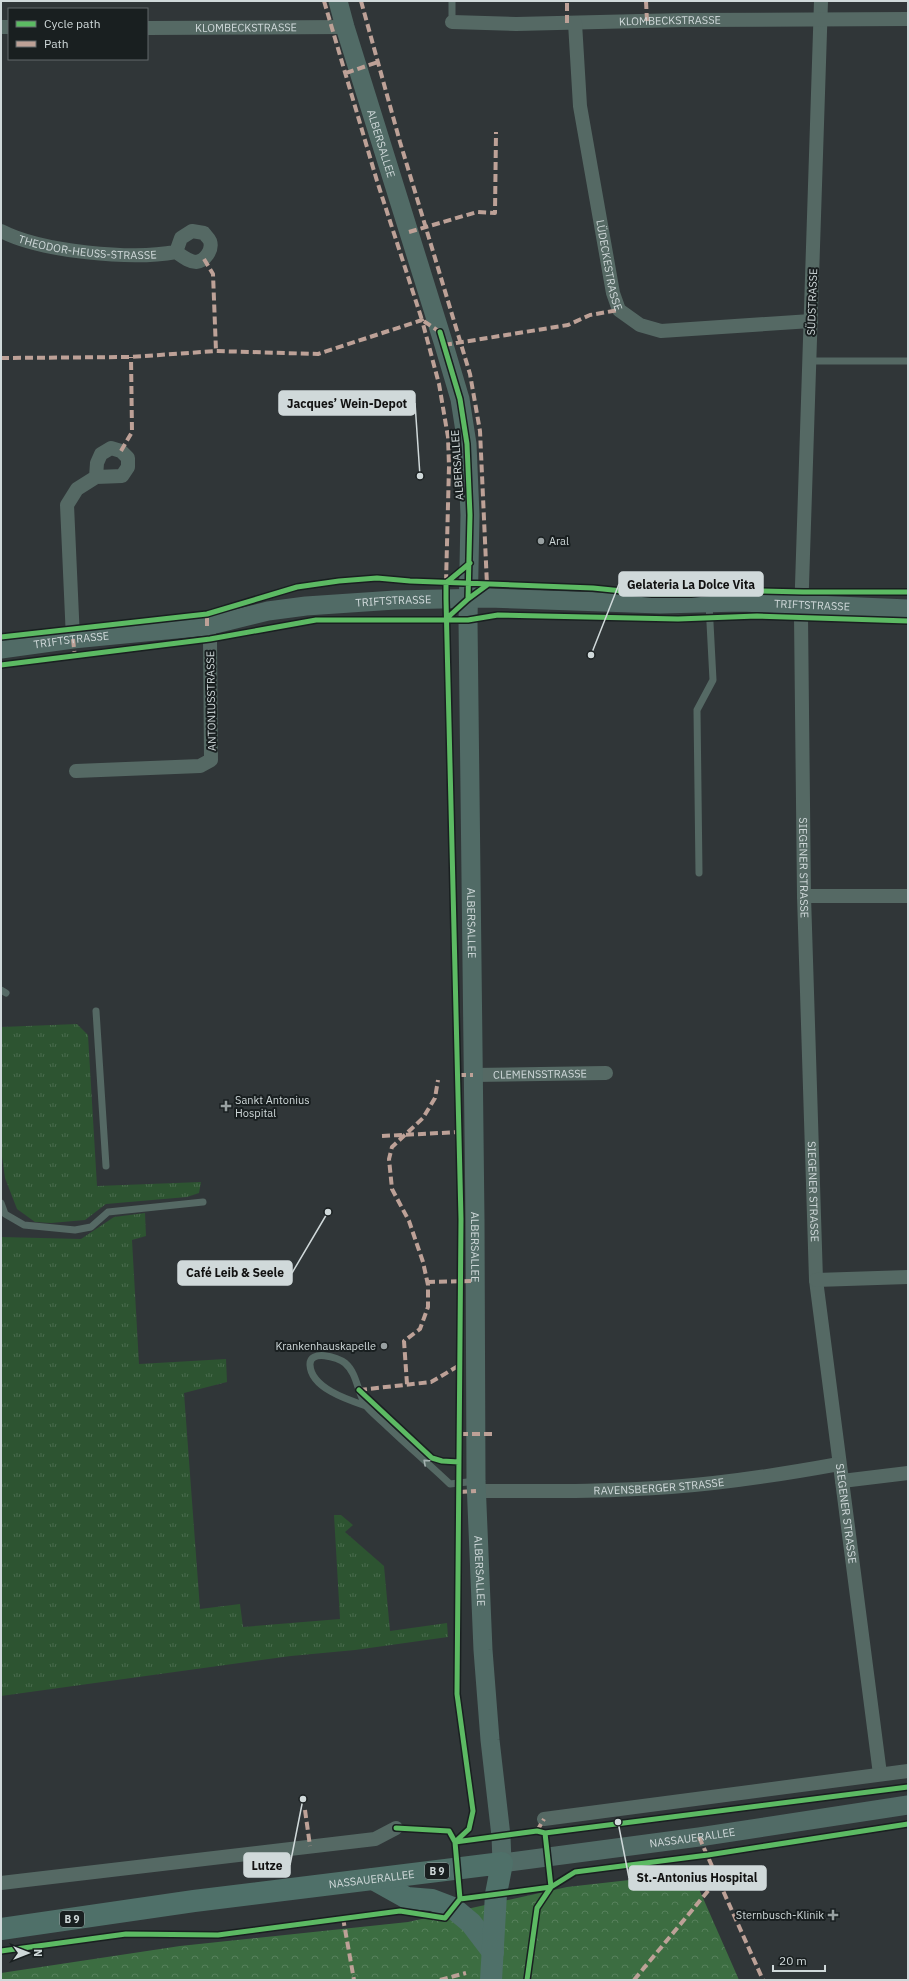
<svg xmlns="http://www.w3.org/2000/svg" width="909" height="1981" font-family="'IBM Plex Sans',sans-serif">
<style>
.grass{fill:url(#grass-tufts)}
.forest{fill:url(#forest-crowns)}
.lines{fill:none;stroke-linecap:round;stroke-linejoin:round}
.lane{stroke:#556964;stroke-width:7}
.street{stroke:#556964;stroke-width:14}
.secondary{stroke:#516b66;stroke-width:19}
.primary{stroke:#4f7069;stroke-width:22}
.quiet{stroke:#bda197;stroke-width:4;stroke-dasharray:8 4;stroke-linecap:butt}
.cycleway-casing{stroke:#191f20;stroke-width:8}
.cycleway{stroke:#5cba63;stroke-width:5}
.oneway{stroke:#a5b2b1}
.poi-dot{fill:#98a0a1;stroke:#191f20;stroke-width:1.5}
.labels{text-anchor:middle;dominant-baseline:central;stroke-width:4;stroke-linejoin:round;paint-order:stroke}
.shield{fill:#191f20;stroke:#99a1a2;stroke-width:1}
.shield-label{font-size:10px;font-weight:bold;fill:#d0d9da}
.street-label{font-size:11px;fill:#d0d9da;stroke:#191f20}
.poi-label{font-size:11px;fill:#d0d9da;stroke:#191f20;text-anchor:start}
.leader{fill:none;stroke:#d0d9da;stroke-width:1.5}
.callout-dot{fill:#d0d9da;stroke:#191f20;stroke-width:1.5}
.callout{fill:#d0d9da;stroke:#d0d9da;stroke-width:1.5}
.callout-label{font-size:12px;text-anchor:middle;font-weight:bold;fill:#111}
</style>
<defs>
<pattern id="grass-tufts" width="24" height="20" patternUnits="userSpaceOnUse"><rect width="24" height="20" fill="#2d5431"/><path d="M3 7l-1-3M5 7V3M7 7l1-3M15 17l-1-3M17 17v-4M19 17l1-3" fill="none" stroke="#4a6c4e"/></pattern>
<pattern id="forest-crowns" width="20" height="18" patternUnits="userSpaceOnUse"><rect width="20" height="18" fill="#3c6d41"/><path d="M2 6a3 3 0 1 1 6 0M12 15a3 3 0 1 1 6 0" fill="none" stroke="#57815c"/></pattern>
</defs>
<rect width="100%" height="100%" fill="#303638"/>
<!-- grass -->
<path class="grass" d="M77 1024 88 1035 97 1186 201 1182 199 1193 187 1197 106 1204 85 1220 51 1223 35 1222 17 1209 5 1178 1 1149V1027Z
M145 1213 146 1236 132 1240 139 1364 226 1359 227 1382 184 1393 200 1609 240 1604 243 1627 340 1619 334 1515H341L353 1525 345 1532 384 1566 390 1631 447 1623 448 1637 355 1650 291 1656 1 1696V1237L81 1239 114 1217Z"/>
<!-- forest -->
<path class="forest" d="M692 1873 739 1980H1V1973L180 1946 408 1922 567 1887Z"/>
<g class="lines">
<!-- lane -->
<path class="lane" d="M452 22V1
M810 361H908
M699 873 697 710 713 680 709 604
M1 990 6 993
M96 1011 106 1166
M1 1203 5 1214 24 1225 75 1230 91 1227 108 1212 203 1202
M366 1406C348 1400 311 1388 310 1365 309 1349 338 1357 345 1363 358 1374 357 1394 367 1407 373 1414 382 1421 389 1428 409 1447 430 1465 450 1484L476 1481"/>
<!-- street -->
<g class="street">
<path id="s1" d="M821 1 801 616 804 896 816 1280 880 1774"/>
<path id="s2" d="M452 22 516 24 682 20 908 19"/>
<path id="s3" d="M575 23 580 106 613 293 619 310 640 325 661 331 811 321"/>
<path d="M1 27H9"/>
<path id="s4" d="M147 28 345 27"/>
<path id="s5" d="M1 231C41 252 132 260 176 252 182 256 189 262 196 262 205 261 213 250 210 241 209 238 205 235 204 233L192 231 181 238 176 252"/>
<path d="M73 639 67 505 77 489 96 477 122 476 128 467V458L121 451 111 448 101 454 97 463 96 477"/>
<path d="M76 771 200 766 211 760 210 639 207 626"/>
<path d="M804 896H908"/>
<path id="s6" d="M473 1075 606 1073"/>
<path d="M816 1280 908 1277"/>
<path d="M842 1481 908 1473"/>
<path id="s7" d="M476 1491C541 1491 606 1492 671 1487 727 1483 784 1474 839 1464"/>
<path d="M544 1819 908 1771"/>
<path d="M1 1883 375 1839 396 1828"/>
</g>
<!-- secondary -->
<g class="secondary">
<path id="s8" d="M338 1 345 27 444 345 460 399 467 444 470 515 468 620 475 1219 476 1481 483 1650 490 1740 501 1836 502 1863 699 1837 908 1805"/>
<path id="s9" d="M1 649 73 639 207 626 268 611 306 606 395 600 488 598 660 604 741 602 908 609"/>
</g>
<!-- primary -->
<g class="primary">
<path d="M373 1879 407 1898 432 1900 453 1908 471 1923 493 1952"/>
<path id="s10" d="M1 1929 194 1901 502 1863 496 1894 491 1980"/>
</g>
<!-- quiet -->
<path class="quiet" d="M324 1 377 181 422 320 440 332
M361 1 400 142 470 374 480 431 487 585
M646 1 647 21
M567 23V1
M346 73 378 62
M409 232 477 212 495 213 496 132
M204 259 213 274 216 351
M444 345 568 325 590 315 619 310
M1 358 131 357 216 351 318 354 422 320 439 384 448 437 449 466 446 583
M121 451 132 432 131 357
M207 626V614
M73 639 75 657
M458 1075H473
M382 1136 459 1132
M427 1282 475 1281
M407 1384 404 1341 420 1329 428 1307V1285L423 1262 409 1221 392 1189 389 1159 392 1147 423 1118 435 1098 438 1080
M359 1390 431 1382 460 1365
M460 1434H492
M459 1492 476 1491
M305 1810 310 1846
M537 1831 544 1819
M699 1837 763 1980
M343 1918 354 1980
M440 1980 466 1973
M634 1980 718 1879"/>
<!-- cycleway casing -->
<g class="cycleway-casing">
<path id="cycleway" d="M440 332 460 399 467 444 470 515 468 599
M446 619 468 599 487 585
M1 637 207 614 297 587 339 581 377 578 410 581 593 588 652 594H691L729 590 803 592H908
M1 665 210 639 316 620H468L498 615 678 619 757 616 908 621
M359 1390 432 1458 442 1461 459 1462
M455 1842 469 1829 473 1811 457 1694 461 1219 446 599V583L470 563
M455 1842 537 1831 545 1833 908 1787
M460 1899 551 1887 575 1872 708 1855 908 1824
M1 1951 126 1934 218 1935 400 1911 445 1918 460 1899 455 1842 449 1831 396 1828
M527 1980 537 1908 551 1887 545 1833"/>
</g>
<!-- cycleway -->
<use href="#cycleway" class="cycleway"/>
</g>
<!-- one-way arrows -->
<defs><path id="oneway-chevron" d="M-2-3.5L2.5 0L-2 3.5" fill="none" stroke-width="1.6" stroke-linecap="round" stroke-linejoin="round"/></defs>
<use class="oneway" href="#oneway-chevron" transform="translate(426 1462) rotate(-138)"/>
<!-- markers -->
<g class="poi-dot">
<circle cx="541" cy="541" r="4"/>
<path d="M224 1100h4v4h4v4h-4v4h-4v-4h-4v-4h4z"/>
<circle cx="384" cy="1346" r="4"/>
<path d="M831 1909h4v4h4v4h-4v4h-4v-4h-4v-4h4z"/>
</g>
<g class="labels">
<!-- shield labels -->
<g class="shield">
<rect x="425" y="1863" width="24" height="16" rx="3"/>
<rect x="60" y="1911" width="24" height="16" rx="3"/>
</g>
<g class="shield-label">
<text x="437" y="1871">B 9</text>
<text x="72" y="1919">B 9</text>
</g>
<!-- street labels -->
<g class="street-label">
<text stroke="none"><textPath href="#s2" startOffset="218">KLOMBECKSTRASSE</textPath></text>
<text stroke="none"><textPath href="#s4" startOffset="99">KLOMBECKSTRASSE</textPath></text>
<text stroke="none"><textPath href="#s8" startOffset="149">ALBERSALLEE</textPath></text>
<text stroke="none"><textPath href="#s5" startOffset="89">THEODOR-HEUSS-STRASSE</textPath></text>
<text stroke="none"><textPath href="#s3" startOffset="245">LÜDECKESTRASSE</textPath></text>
<text transform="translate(812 302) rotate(-88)">SÜDSTRASSE</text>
<text transform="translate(457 465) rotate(-94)">ALBERSALLEE</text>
<text stroke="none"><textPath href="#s9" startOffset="396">TRIFTSTRASSE</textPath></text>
<text stroke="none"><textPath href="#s9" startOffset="815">TRIFTSTRASSE</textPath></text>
<text stroke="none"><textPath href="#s9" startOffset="71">TRIFTSTRASSE</textPath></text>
<text transform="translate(211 701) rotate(-91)">ANTONIUSSTRASSE</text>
<text stroke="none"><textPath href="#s1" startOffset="867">SIEGENER STRASSE</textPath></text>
<text stroke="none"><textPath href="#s8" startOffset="941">ALBERSALLEE</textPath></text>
<text stroke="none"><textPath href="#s6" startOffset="67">CLEMENSSTRASSE</textPath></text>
<text stroke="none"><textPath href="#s1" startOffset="1191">SIEGENER STRASSE</textPath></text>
<text stroke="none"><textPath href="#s8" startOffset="1265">ALBERSALLEE</textPath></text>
<text stroke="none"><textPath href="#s7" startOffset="183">RAVENSBERGER STRASSE</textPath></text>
<text stroke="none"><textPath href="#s1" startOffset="1515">SIEGENER STRASSE</textPath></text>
<text stroke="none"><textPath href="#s8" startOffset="1589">ALBERSALLEE</textPath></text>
<text stroke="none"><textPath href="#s8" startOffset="2074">NASSAUERALLEE</textPath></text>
<text stroke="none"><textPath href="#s10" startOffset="374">NASSAUERALLEE</textPath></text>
</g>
<!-- poi labels -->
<g class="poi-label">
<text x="549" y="541">Aral</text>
<text x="235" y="1100">Sankt Antonius<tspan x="235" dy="13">Hospital</tspan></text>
<text x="376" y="1346" text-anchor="end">Krankenhauskapelle</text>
<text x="824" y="1915" text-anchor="end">Sternbusch-Klinik</text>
</g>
</g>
<!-- callouts -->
<path class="leader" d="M420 476L415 403M591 655L619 584M328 1212L292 1273M303 1799L290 1865M618 1822L629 1878"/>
<g class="callout-dot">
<circle cx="420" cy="476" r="4"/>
<circle cx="591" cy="655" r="4"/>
<circle cx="328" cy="1212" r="4"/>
<circle cx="303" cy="1799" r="4"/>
<circle cx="618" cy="1822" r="4"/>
</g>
<g class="callout">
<rect x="279" y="391" width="136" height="24" rx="4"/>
<rect x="619" y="572" width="144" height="24" rx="4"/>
<rect x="178" y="1261" width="114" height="24" rx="4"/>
<rect x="244" y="1853" width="46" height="24" rx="4"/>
<rect x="629" y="1866" width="137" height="24" rx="4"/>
</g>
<g class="callout-label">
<text x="347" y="408">Jacques’ Wein-Depot</text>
<text x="691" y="589">Gelateria La Dolce Vita</text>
<text x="235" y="1277">Café Leib &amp; Seele</text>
<text x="267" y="1870">Lutze</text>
<text x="697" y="1882">St.-Antonius Hospital</text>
</g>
<!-- border -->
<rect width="909" height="1981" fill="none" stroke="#d0d9da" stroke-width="4"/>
<!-- legend -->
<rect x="8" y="8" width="140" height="52" fill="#191f20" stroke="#62696a"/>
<rect x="16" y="21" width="20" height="6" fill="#5cba63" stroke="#62696a"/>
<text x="44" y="28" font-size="12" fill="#d0d9da">Cycle path</text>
<rect x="16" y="41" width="20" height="6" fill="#bda197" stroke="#62696a"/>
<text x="44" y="48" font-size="12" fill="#d0d9da">Path</text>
<!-- north arrow -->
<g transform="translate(28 1953) rotate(90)" stroke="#191f20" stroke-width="3" paint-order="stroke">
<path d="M0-3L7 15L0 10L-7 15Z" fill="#d0d9da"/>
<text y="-6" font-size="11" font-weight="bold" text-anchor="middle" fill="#d0d9da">N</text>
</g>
<!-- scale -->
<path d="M773 1965v6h52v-6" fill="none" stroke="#d0d9da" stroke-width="2"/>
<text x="779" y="1965" font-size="12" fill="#d0d9da" stroke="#191f20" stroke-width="3" paint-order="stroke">20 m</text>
</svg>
